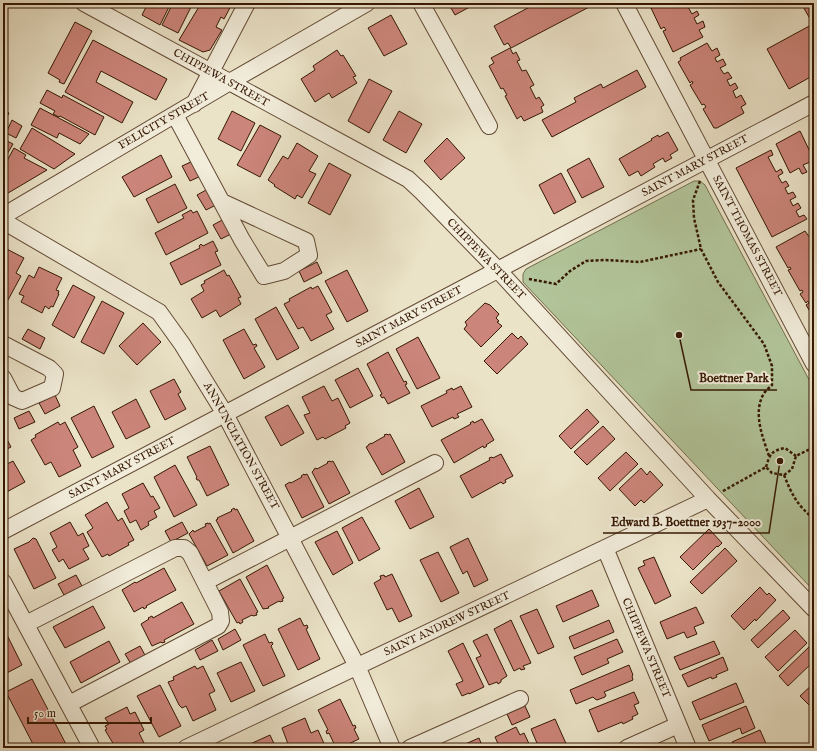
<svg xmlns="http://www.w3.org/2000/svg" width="817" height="751" font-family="'IM FELL English',serif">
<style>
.green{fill:#b2c59a;stroke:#746e4e}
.building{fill:#cc857a;stroke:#351702}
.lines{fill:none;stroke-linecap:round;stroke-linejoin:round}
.minor-casing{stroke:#624a34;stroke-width:18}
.path{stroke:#351702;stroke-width:2.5;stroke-dasharray:3 2;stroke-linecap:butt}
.minor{stroke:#f2eddb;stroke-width:16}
.labels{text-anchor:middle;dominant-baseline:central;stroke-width:4;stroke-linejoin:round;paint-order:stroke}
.street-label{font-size:11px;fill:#351702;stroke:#f2eddb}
.leader{fill:none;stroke:#351702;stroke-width:1.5}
.callout-dot{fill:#351702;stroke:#f2eddb;stroke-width:1.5}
.callout-label{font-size:12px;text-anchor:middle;font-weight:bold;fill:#351702;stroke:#f2eddb;stroke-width:4;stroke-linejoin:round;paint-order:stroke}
</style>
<rect width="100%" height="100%" fill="#ebe3c8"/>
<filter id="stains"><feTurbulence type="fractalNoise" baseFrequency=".005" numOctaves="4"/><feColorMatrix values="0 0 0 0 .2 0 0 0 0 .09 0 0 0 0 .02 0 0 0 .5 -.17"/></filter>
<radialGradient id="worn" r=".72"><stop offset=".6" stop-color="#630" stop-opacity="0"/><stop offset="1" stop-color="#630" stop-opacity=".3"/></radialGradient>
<!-- green -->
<path class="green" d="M694 181H700L705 185 814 389V591L523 282V274L526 269Z"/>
<!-- building -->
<path class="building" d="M148 3H171L160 25 142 15Z
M173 3H193L178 33 162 25Z
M206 3 232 4 224 19 221 17 216 27 222 30 210 50 203 52 179 40 200 5 205 8 207 5 205 4Z
M448 3H477L455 15Z
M537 3H592L593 5 511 48 508 43 504 45 494 26Z
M648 3H693V4L688 7 692 14 697 11 699 15 694 18 697 24 703 21 705 27 699 30 703 37 673 52 663 31 666 30 664 27 661 29 651 8 653 7 652 5 649 6Z
M801 3H814V75L789 89 767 49 813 24Z
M391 15 407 44 384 56 368 28Z
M75 22 92 31 64 84 59 82 60 80 48 73Z
M93 40 167 79 156 100 101 71 96 82 133 102 122 123 65 92Z
M707 43 712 51 717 48 720 55 715 58 717 62 723 59 726 65 720 68 724 74 728 72 732 78 727 80 730 86 735 83 738 88 733 91 736 98 741 95 746 104 741 107 744 113 717 128H714L703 109 706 107 704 104 702 105 690 85 693 83 692 81 690 83 678 62 681 60 680 58Z
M510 48 513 54 516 52 520 60 517 61 522 71 526 70 534 85 530 87 536 99 539 97 544 105 541 107 543 112 524 121 521 116 517 119 505 96 507 95 503 88 501 89 489 66 494 63 491 58Z
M337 50 341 56 343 55 356 76 353 77 357 83 332 98 329 93 315 102 301 79 315 70 313 66Z
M637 70 646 87 552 137 542 120 576 102 574 98 601 84 603 88Z
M369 79 392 91 369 133 348 121Z
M47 90 62 98 63 95 104 117 95 135 60 116 59 117 53 114 55 111 40 103Z
M40 108 89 134 80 144 59 133 57 138 31 125Z
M3 110 9 113 3 124Z
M232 111 255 123 241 151 218 139Z
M399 111 422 124 406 153 383 140Z
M12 120 22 126 16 138 6 133Z
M260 125 281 136 260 177 237 165Z
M32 128 75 154 54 169 20 149Z
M800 131 814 160V167L810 162 803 165 807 172 802 174 799 168 790 173 776 144Z
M668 132 678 150 670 155 672 158 665 162 663 158 653 164 655 167 641 176 638 171 629 176 619 159 652 140 651 139 658 135 659 137Z
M447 138 465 158 441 180 424 161Z
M3 139 13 144 3 161Z
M297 143 318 156 309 171 316 174 302 198 297 195 295 199 274 186 275 185 268 180 283 156 288 159Z
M14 148 26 155 24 158 47 170 3 196V168Z
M771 150 773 155 768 157 776 172 781 169 783 173 778 176 782 183 786 181 789 186 785 188 788 194 793 192 796 197 790 200 793 206 798 203 801 208 796 211 799 217 804 215 807 219 772 237 736 168Z
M161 155 172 177 134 197 122 177Z
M589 158 604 187 582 198 567 170Z
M193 161 201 176 190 181 182 166Z
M329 163 351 175 330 215 308 203Z
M561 173 576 202 554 214 539 185Z
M175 184 187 208 158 223 146 199Z
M208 189 216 205 206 210 197 195Z
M191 210 193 213 197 211 208 233 166 255 155 233 184 218 182 215Z
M224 219 231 234 221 239 213 225Z
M805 231 810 238 814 236V242L812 243 814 246V318L806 305 809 303 808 301 806 303 800 294 803 292 802 290 800 291 788 270 791 269 790 267 788 268 776 247Z
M213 241 218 251 215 252 221 265 181 285 170 263 200 248 199 246 201 244 203 246Z
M3 247 24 258 16 273 21 276 8 300 3 298Z
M317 262 322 273 304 282 299 271Z
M39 267 62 278 56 290 59 291 58 294H59L53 307 51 306 49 309 45 306 42 313 21 302 24 296 19 294 29 275 34 278Z
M224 270 227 276 229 275 241 297 238 298 241 304 220 317 216 310 202 318 191 299 204 291 201 285 205 283 204 281Z
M347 270 368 311 347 322 325 281Z
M73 285 95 297 74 338 52 325Z
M318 286 332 312 326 315 334 329 311 341 303 327 298 329 284 304 290 301 289 299 311 287 312 289Z
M102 301 124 313 104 354 81 342Z
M485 303 490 305 499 314 496 318 499 321 497 322 502 326 481 347 464 329 467 325 465 322Z
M276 307 299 348 277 360 255 319Z
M143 323 161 342 137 365 119 346Z
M28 329 45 338 40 349 22 339Z
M244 329 253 345 256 344 257 346 254 348 265 367 244 379 223 340Z
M512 333 518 339 521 336 528 344 497 374 484 361Z
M418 337 440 378 417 389 396 349Z
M388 352 404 382 406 381 407 384 405 385 410 393 388 404 384 397 382 398 380 395 382 394 367 364Z
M358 368 373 396 350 408 335 380Z
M174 379 181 392 178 394 186 409 165 420 150 391Z
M324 386 332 401 338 398 350 423 345 426 346 428 325 439 323 437 317 440 304 415 310 413 302 397Z
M461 386 472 407 457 414 459 417 454 419 453 417 432 427 421 406 447 393 446 391 452 388 453 390Z
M55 395 60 406 45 414 39 403Z
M136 399 150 427 126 439 112 412Z
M288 405 304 433 281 446 265 417Z
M94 406 114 447 92 458 71 418Z
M587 409 599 422 571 449 559 436Z
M29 411 35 422 19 429 14 418Z
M482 419 494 440 486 445 487 446 484 448 483 446 454 463 441 440 471 424 470 423 473 421 474 423Z
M58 422 60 425 65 422 78 447 73 450 81 466 59 477 51 462 45 465 31 440 36 437 35 435Z
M603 426 615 439 587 465 574 452Z
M3 432 11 447 3 451Z
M387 434 388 435 390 434 405 462 382 475 366 447 368 446V445L371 443V444L385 436 384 435Z
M210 446 229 485 207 496 199 480H197L196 478 197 477 187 457Z
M626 452 638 464 610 491 598 478Z
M501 454 513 476 505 480 506 482 503 484 501 482 472 498 460 476 490 460 489 458 492 457 493 458Z
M13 461 25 482 3 494V466Z
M330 461 331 462 333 461 350 493 329 504 312 472 314 470V469L316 468 317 469 328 463 327 462Z
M175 465 197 505 174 517 154 477Z
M641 468 647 475 650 471 663 485 644 503 641 500 635 506 619 489Z
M304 474V475L307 474 324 507 302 518 285 485 290 482 291 483 302 477 301 476Z
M143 483 151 497 153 496 160 508 154 511 157 517 148 522 149 525 141 530 136 520 130 523 124 511 129 508 122 494Z
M419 488 434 517 410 529 395 501Z
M107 502 118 521 122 518 134 540 128 543 129 545 109 556 108 554 102 557 87 532 93 528 85 515Z
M234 508 235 510 237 509 254 541 233 553 216 520 218 519 217 518 232 511 231 510Z
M362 517 380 549 359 561 342 528Z
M70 522 78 536 83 533 89 546 83 549 89 559 69 569 63 559 59 562 52 550 57 547 50 533Z
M182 522 188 533 171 542 165 531Z
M208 523V524L210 523 228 555 207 566 189 534 193 530 194 532 206 526 205 524Z
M709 529 722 543 718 547 717 546 693 570 680 557Z
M337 531 353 563 333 575 315 542Z
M33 538 36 539 56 578 34 589 14 549 29 542Z
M468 538 488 580 474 587 467 571 463 574 450 547Z
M725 548 737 561 702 594 690 582Z
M438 552 459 593 441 602 420 560Z
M654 557 671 596 655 604 638 568 645 565 643 561Z
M267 565 284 598 282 599 283 601 280 602 279 601 268 607 269 608 263 609 246 577Z
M164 568 176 590 146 606 147 607 144 609 143 607 134 612 122 590 135 582 136 583Z
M392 574 412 616 399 622 392 608 387 610 374 583 381 579 380 576 384 575 385 577Z
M76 575 82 586 64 595 58 584Z
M240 579 258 612 256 613 257 615 253 616 252 615 242 620 243 622 240 624 239 622 237 623 219 591Z
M760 587 767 595 769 593 776 600 756 621 755 619 744 630 731 616Z
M592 590 599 606 563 622 556 606Z
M182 602 194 624 164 640 165 642 162 643 161 642 152 646 141 624 149 619 148 618 152 616 153 618Z
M93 606 105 628 65 648 53 627Z
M696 607 704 623 694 627 697 634 687 638 684 632 667 639 660 622Z
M537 609 554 647 538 654 520 616Z
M783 610 790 618 758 648 751 640Z
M300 618 304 626 307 625 308 628 306 629 320 659 298 670 278 629Z
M511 620 531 663 523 666 525 669 521 670 520 668 514 671 494 629Z
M609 620 614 632 574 649 569 637Z
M3 627 22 665 3 675Z
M235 629 241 640 223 650 218 639Z
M795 630 807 643 778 671 765 657Z
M265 634 269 643 272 642 273 644 271 646 285 676 263 686 243 645Z
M487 634 507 676 501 680V682L498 684 497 682 489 685 476 658 481 656 473 641Z
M617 639 623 652 607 659 609 663 582 675 574 657Z
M212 640 218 651 200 660 195 650Z
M109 641 120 662 81 683 70 662Z
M714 641 720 654 680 670 674 657Z
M463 643 484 687 469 694V693L462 696 456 684 463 681 448 651Z
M811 645 814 649V661L788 686 779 676Z
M140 646 146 657 131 664 125 654Z
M723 657 728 670 716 675 717 677 712 679 711 677 688 687 682 675Z
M241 662 255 691 231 702 217 673Z
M629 665 633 675 632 676 633 680 604 692 606 695 605 697 597 700 595 699 593 697 576 704 570 690Z
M195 666 197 669 203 666 215 691 209 694 216 710 193 721 186 706 182 708 179 705 168 682 174 680 173 677Z
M32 679 68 748H35L6 692Z
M736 683 744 702 700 720 692 702Z
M814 683V702L810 706 800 696Z
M160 685 181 726 159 737 137 696Z
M634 692 639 703 634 705 638 714 632 717 633 719 623 724 622 722 598 732 589 710Z
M340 699 353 726 355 725 356 728 354 729 359 739 340 748H336L329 733 327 734 326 731 328 730 318 710Z
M525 706 530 717 512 725 507 714Z
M746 706 755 728 742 734 740 728 709 741 702 725Z
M127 707 130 714 135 712 144 730 139 733 144 743 135 748H120L118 743 114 745 105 730 107 729 105 726 109 724 105 718Z
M305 718 311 733 318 730 326 748H284L283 746 288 744 282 728Z
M555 719 568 748H539L531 729Z
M516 727 520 735 524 733 531 748H500L495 737Z
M760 730 768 748H731L734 747 732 742Z
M270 735 276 748H249L248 745Z
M479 738 483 748H456Z"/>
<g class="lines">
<!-- minor casing -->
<g class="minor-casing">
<path id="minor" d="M84 3 408 179 422 192 498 270 708 499 814 609
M421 3 489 126
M624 3 814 364
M194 104 247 3
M175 115 242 240 264 276 284 271 309 255 306 241 222 202
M3 216 228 83 367 3
M3 221 159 312 182 344 225 414 357 666 392 748
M3 344 49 368 55 374 52 388 22 401 13 397 3 378
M3 531 814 103
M605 548 688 748
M3 582 92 748
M205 582 435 463
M26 624 175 548H184L190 553 220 612 221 621 218 626 69 704
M186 748 708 499
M410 748 520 699
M627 748 678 725"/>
</g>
<!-- path -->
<path class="path" d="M700 181 693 200 694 218 701 249 718 282 764 344 772 366V385C769 388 765 391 763 395 753 414 763 438 769 456
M529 279 556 284 570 271 586 261 605 260 640 262 701 249
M766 467C770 454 771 451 785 448L796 456
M784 475C792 495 797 505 814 519
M723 491 766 467 772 473 784 475 792 469 796 456 814 447"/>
<!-- minor -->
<use href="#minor" class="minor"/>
</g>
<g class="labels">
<!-- street labels -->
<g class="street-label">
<text transform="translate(221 78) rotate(29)">CHIPPEWA STREET</text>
<text transform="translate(164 121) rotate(-30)">FELICITY STREET</text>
<text transform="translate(695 166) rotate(-28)">SAINT MARY STREET</text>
<text transform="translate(747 236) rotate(62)">SAINT THOMAS STREET</text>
<text transform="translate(486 259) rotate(46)">CHIPPEWA STREET</text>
<text transform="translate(409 317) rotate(-28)">SAINT MARY STREET</text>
<text transform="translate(241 446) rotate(61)">ANNUNCIATION STREET</text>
<text transform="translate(122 468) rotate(-28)">SAINT MARY STREET</text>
<text transform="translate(447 624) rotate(-25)">SAINT ANDREW STREET</text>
<text transform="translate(646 648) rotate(67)">CHIPPEWA STREET</text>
</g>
</g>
<!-- callouts -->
<path class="leader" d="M679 335L691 390H777M780 461L769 533H603"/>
<g class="callout-dot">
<circle cx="679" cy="335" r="4"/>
<circle cx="780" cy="461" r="4"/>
</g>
<g class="callout-label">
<text x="734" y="382">Boettner Park</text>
<text x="686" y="526">Edward B. Boettner 1937-2000</text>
</g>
<!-- margin -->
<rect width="817" height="751" fill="none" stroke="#ebe3c8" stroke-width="16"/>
<rect x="4" y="4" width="809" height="743" fill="none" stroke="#351702" stroke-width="2"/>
<rect x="8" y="8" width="801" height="735" fill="none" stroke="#351702"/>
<!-- scale -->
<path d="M28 717v6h123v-6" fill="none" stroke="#351702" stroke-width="2"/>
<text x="34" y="717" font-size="12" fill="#351702" stroke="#f2eddb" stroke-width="3" paint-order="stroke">50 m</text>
<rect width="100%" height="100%" filter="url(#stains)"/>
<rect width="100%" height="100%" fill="url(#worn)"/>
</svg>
